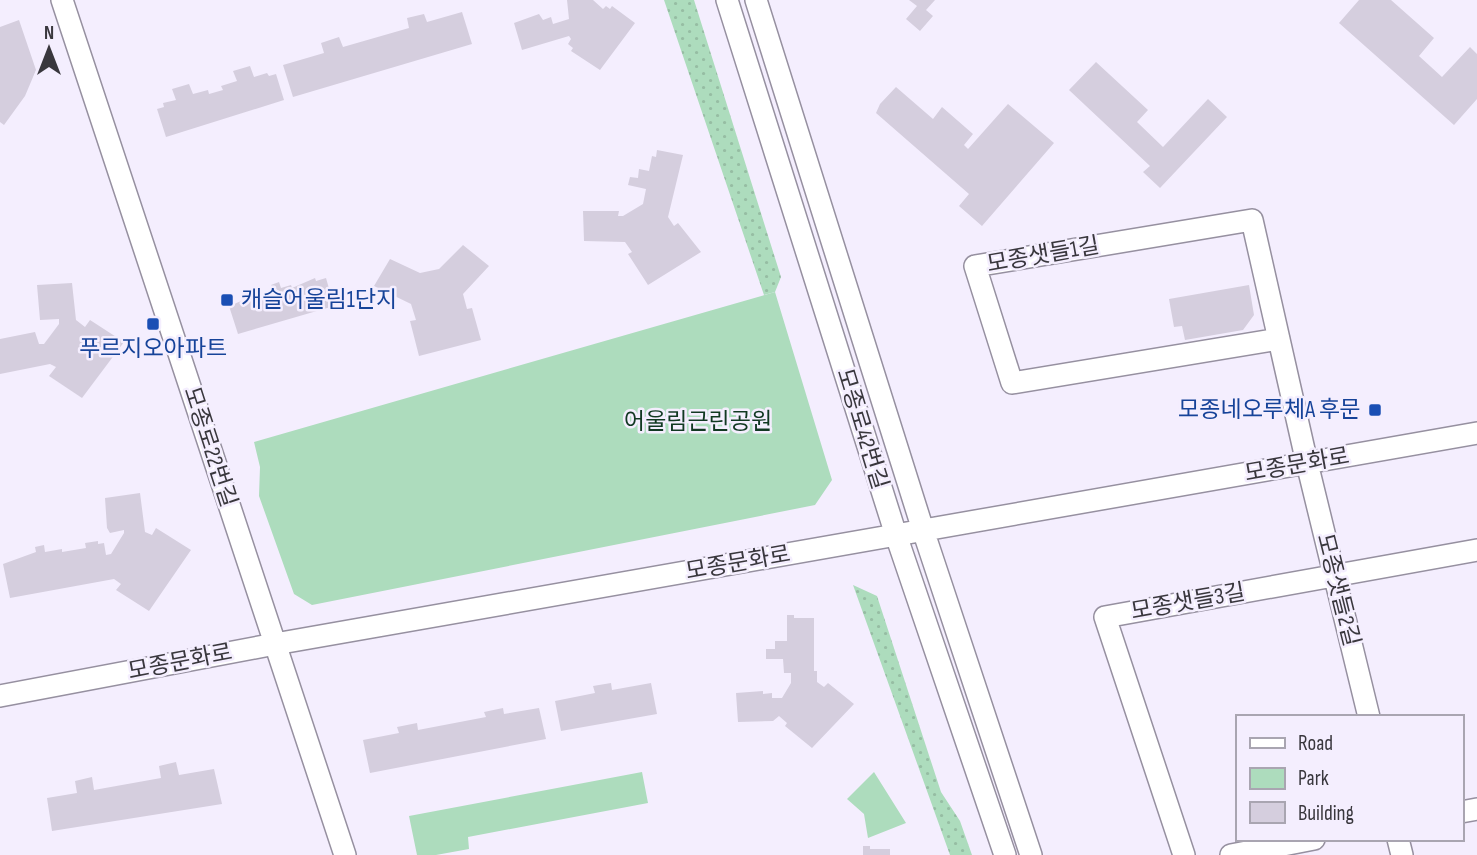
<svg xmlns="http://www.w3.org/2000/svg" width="1477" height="855" font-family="'Sofia Sans Condensed','Noto Sans KR',sans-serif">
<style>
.grass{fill:url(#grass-dots)}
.green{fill:#addcbd}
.building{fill:#d5cede}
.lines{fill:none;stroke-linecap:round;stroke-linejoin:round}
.street-casing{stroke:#9690a0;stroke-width:24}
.street{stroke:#fff;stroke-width:21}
.transit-dot{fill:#1a4fb4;stroke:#f4eefe;stroke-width:2.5}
.labels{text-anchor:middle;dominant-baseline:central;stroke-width:5;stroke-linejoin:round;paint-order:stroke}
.street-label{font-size:23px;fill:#39373d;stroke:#f4eefe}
.transit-label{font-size:23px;fill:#164399;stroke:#f4eefe;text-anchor:start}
.park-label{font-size:23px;fill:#113922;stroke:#f4eefe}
</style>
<defs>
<pattern id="grass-dots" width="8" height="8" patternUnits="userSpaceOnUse" patternTransform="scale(1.75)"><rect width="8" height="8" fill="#addcbd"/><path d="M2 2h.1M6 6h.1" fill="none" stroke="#96bda3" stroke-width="1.8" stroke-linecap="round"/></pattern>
</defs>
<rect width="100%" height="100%" fill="#f4eefe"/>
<!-- grass -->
<path class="grass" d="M664 0H694L781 277 775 292 764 295Z
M853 585 877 596 941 792 960 821 972 855H950Z"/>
<!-- green -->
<path class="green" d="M775 292 832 480 815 505 312 605 294 594 259 496 260 467 254 442Z
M642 772 648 803 468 837 469 849 436 855H417L409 816Z
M874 772 906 823 868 838 864 814 847 799Z"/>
<!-- building -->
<path class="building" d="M567 0H593L603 9 606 6 610 9 612 6 635 23 600 70 571 51 573 48 568 44 571 39 569 36 522 50 514 23 539 14 543 20 551 17 553 24 569 19Z
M909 0H935L926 10 933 16 920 31 906 19 917 6Z
M1359 0H1391L1434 38 1419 56 1442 77 1470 47 1477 54V99L1454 125 1339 23Z
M462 12 472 44 293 97 283 65 324 53 321 43 339 37 343 47 409 28 407 18 424 14 427 22Z
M19 20 36 70 25 96 4 125 0 122V27Z
M1096 62 1148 110 1137 122 1163 147 1208 99 1227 117 1160 188 1143 172 1150 166 1069 90Z
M250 66 254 77 267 73 269 76 276 74 284 100 166 137 157 109 164 107 163 103 176 100 172 89 189 84 193 94 208 90 209 94 223 90 221 86 237 81 233 71Z
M896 87 933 119 942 107 973 134 964 145 968 149 1008 104 1054 143 982 226 959 206 969 194 876 113 880 104Z
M657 150 683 155 668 217 674 226 678 223 701 252 648 285 628 254 632 252 625 242 584 241 583 211H619L618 216H623L643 204 646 189 628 185 630 177 638 178 639 169 649 171 652 156 656 157Z
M463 245 489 266 463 294 467 309 472 308 481 340 419 356 410 321 416 320 411 304 374 286 390 259 420 273 439 269Z
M315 278 316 281 326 278 334 306 238 334 229 306 256 295 257 298 264 296 263 294 273 290 271 285 279 282 281 288 291 285 292 288Z
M72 283 76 320 85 327 90 320 124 342 82 398 49 376 56 367 50 364 0 374V339L35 332 39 344H44L59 324V319L40 320 37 285Z
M1249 285 1254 315 1243 330 1185 340 1182 326 1174 327 1169 299Z
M140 493 145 532 152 535 156 528 191 550 149 611 116 590 121 584 114 579 10 598 3 564 36 552 35 547 44 545 45 552 62 549V552L86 548 85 543 98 541V544L104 543 106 555 111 554 124 533V530L110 533 107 528 105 498Z
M787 615H794V618H814V671H817V682L824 687 828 683 854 704 812 748 785 726 787 723 779 716 773 721 738 722 736 693 763 691V694L772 693V698H782L791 683V673H784L783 659H766V649H775V641H787Z
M611 683 612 690 651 683 657 714 561 731 555 701 595 693 593 686Z
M503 708 504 714 539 708 546 739 370 773 363 740 399 733 397 727 417 723 418 730 486 717 484 712Z
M176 762 179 775 214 769 222 804 52 831 47 798 77 793 75 781 92 777 94 790 161 778 159 766Z
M863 846H870V849H890V855H863Z"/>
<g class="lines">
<!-- street casing -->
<g class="street-casing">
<path id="street" d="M62 0 345 855
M727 0 896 535 1005 855
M756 0 923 530 1031 855
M1279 339 1012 383 975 266 1252 220 1307 463 1369 717
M0 696 275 644 1477 433
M1461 812 1477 809
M1398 839 1402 855
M1184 855 1105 617 1477 550
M1231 855 1314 839"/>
</g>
<!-- street -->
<use href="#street" class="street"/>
</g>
<!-- markers -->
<g class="transit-dot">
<rect x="220" y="293" width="14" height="14" rx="3.5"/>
<rect x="146" y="317" width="14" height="14" rx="3.5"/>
<rect x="1368" y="403" width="14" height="14" rx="3.5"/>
</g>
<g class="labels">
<!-- street labels -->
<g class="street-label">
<text transform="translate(1043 255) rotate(-10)">모종샛들1길</text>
<text transform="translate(862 429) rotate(73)">모종로42번길</text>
<text transform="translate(210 447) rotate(72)">모종로22번길</text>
<text transform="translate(1297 465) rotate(-10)">모종문화로</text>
<text transform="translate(738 563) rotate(-10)">모종문화로</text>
<text transform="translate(1338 590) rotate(76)">모종샛들2길</text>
<text transform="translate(1188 602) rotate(-10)">모종샛들3길</text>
<text transform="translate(180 662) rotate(-11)">모종문화로</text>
</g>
<!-- transit labels -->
<g class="transit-label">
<text x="241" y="300">캐슬어울림1단지</text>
<text x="153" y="349" text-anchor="middle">푸르지오아파트</text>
<text x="1361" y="410" text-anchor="end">모종네오루체A 후문</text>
</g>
<!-- park labels -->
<g class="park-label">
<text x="698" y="422">어울림근린공원</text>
</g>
</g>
<!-- legend -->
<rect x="1236" y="715" width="228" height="126" fill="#f4eefe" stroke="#a9a5b1" stroke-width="2"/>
<rect x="1250" y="738" width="35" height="10" fill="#ffffff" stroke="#a9a5b1" stroke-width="2"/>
<text x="1298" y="750" font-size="21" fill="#39373d">Road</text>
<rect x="1250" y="768" width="35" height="21" fill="#addcbd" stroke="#a9a5b1" stroke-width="2"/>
<text x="1298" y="785" font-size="21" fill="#39373d">Park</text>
<rect x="1250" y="802" width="35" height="21" fill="#d5cede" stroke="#a9a5b1" stroke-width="2"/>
<text x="1298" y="820" font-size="21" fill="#39373d">Building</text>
<!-- north arrow -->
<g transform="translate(49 49)" stroke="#f4eefe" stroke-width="5" paint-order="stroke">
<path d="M0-5L12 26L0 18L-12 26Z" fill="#39373d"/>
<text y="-10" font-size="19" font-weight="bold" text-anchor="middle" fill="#39373d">N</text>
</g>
</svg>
